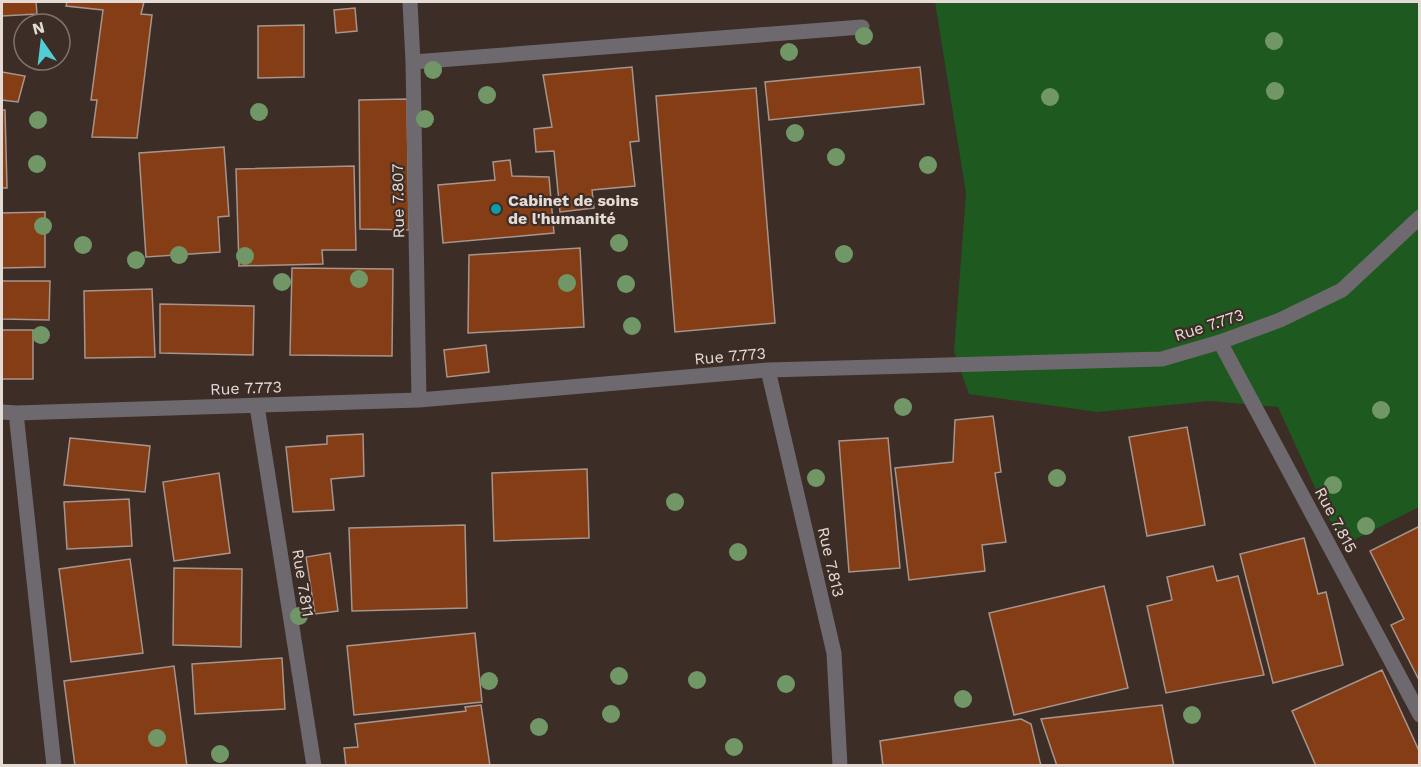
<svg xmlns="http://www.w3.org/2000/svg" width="1421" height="767" font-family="'Work Sans',sans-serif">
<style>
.green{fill:#1e591f}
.building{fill:#853d15;stroke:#a6958d;stroke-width:1.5}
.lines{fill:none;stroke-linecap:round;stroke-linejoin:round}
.minor{stroke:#6d696e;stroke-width:15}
.tree{fill:#709765}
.culture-dot{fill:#0f9aa8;stroke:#3c2d27;stroke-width:2}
.labels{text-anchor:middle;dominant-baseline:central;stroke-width:4.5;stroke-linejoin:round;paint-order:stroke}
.poi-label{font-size:16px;font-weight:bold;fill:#e4dad6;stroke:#3c2d27;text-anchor:start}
.street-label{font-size:16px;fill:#e4dad6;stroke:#3c2d27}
</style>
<rect width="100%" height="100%" fill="#3c2d27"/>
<!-- green -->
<path class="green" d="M935 2H1419V507L1354 540 1334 529 1278 407 1210 401 1097 412 969 394 954 352 966 193Z"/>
<!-- building -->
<path class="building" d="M2 2H36L37 14 2 16Z
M67 2H144L141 14 152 15 137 138 92 137 97 100H91L103 10 66 6Z
M355 8 357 31 336 33 334 10Z
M304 25V77L258 78V26Z
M632 67 639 141 630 142 635 186 592 190 594 208 560 212 554 151 536 152 534 129 552 127 543 75Z
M920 67 924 104 769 120 765 82Z
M2 72 25 76 18 102 2 100Z
M756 88 775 323 675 332 656 96Z
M407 99 409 230 360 229 359 100Z
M2 110H5L7 188H2Z
M224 147 229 216 218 217 220 252 146 257 139 153Z
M510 160 512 176 549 177 554 233 443 243 438 185 495 180 493 162Z
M354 166 356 250H322L323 264 239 266 236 169Z
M45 212V267L2 268V213Z
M580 248 584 327 468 333 469 255Z
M292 268 393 269 392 356 290 355Z
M2 281H50L49 320 2 319Z
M152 289 155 357 85 358 84 291Z
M160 304 254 306 253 355 160 353Z
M2 330H33V379H2Z
M486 345 489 372 447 377 444 350Z
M993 416 1001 472 995 473 1006 542 982 545 985 571 909 580 895 468 953 462 955 420Z
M1187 427 1205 525 1147 536 1129 437Z
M363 434 364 476 331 479 334 510 293 512 286 447 327 444V436Z
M70 438 150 446 145 492 64 485Z
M888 438 900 568 849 572 839 441Z
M587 469 589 538 494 541 492 473Z
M219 473 230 553 174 561 163 482Z
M129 499 132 546 67 549 64 502Z
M465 525 467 608 352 611 349 528Z
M1420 526V682L1391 625 1404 619 1370 551Z
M1304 538 1318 594 1326 592 1343 665 1273 683 1240 554Z
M330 553 338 611 315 614 306 557Z
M130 559 143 653 71 662 59 569Z
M1213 566 1217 581 1238 576 1264 675 1166 693 1147 606 1172 600 1167 577Z
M174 568 242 569 241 647 173 645Z
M1104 586 1128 688 1014 715 989 613Z
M475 633 482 702 354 715 347 646Z
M282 658 285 709 195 714 192 664Z
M174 666 187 766H75L64 681Z
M1382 670 1420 753V766H1316L1292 711Z
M481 705 490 766H346L344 748 358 747 355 724 466 711 465 707Z
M1162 705 1174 766H1057L1041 719Z
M1021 719 1031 724 1041 766H883L880 741Z"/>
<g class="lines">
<!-- minor -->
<path class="minor" d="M410 2 413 62 419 400
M413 62 862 27
M1220 342 1420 715
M768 370 834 653 840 766
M257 406 314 766
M2 412 16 413 419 400 768 370 1162 359 1220 342 1280 320 1342 290 1420 217
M16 413 54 766"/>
</g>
<!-- trees -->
<g class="tree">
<circle cx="864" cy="36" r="9"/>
<circle cx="1274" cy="41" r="9"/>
<circle cx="789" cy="52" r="9"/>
<circle cx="433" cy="70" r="9"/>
<circle cx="1275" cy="91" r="9"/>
<circle cx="487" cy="95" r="9"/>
<circle cx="1050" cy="97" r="9"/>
<circle cx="259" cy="112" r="9"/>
<circle cx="425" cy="119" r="9"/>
<circle cx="38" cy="120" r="9"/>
<circle cx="795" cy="133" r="9"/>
<circle cx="836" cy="157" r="9"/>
<circle cx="37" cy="164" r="9"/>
<circle cx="928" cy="165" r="9"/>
<circle cx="43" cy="226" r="9"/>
<circle cx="619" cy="243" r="9"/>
<circle cx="83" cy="245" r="9"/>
<circle cx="844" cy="254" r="9"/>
<circle cx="179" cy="255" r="9"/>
<circle cx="245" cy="256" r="9"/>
<circle cx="136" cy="260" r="9"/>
<circle cx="359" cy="279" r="9"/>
<circle cx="282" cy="282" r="9"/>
<circle cx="567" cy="283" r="9"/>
<circle cx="626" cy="284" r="9"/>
<circle cx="632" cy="326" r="9"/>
<circle cx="41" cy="335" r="9"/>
<circle cx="903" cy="407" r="9"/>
<circle cx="1381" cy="410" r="9"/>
<circle cx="816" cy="478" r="9"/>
<circle cx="1057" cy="478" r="9"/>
<circle cx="1333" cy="485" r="9"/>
<circle cx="675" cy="502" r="9"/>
<circle cx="1366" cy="526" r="9"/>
<circle cx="738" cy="552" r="9"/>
<circle cx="299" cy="616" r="9"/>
<circle cx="619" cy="676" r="9"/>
<circle cx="697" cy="680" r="9"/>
<circle cx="489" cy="681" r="9"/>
<circle cx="786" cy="684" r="9"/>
<circle cx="963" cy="699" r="9"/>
<circle cx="611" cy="714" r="9"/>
<circle cx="1192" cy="715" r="9"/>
<circle cx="539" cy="727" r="9"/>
<circle cx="157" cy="738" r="9"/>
<circle cx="734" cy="747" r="9"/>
<circle cx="220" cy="754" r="9"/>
</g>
<!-- markers -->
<circle class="culture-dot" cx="496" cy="209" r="6"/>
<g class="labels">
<!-- poi labels -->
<g class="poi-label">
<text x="508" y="200">Cabinet de soins<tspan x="508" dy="18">de l'humanité</tspan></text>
</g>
<!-- street labels -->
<g class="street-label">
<text transform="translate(398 201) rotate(-91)">Rue 7.807</text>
<text transform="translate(1209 325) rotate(-18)">Rue 7.773</text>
<text transform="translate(730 356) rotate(-5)">Rue 7.773</text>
<text transform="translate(246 388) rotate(-2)">Rue 7.773</text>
<text transform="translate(1336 520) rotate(62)">Rue 7.815</text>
<text transform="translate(831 562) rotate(77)">Rue 7.813</text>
<text transform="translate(303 583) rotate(81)">Rue 7.811</text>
</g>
</g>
<!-- border -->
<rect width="1421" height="767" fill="none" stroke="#e4dad6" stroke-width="6"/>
<!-- north arrow -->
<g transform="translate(42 42) rotate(346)"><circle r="28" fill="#3c2d27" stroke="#7f726d" stroke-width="1.5"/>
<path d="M0-4.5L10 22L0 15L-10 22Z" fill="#52ccd5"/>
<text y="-9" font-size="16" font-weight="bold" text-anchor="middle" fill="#e4dad6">N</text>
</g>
</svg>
